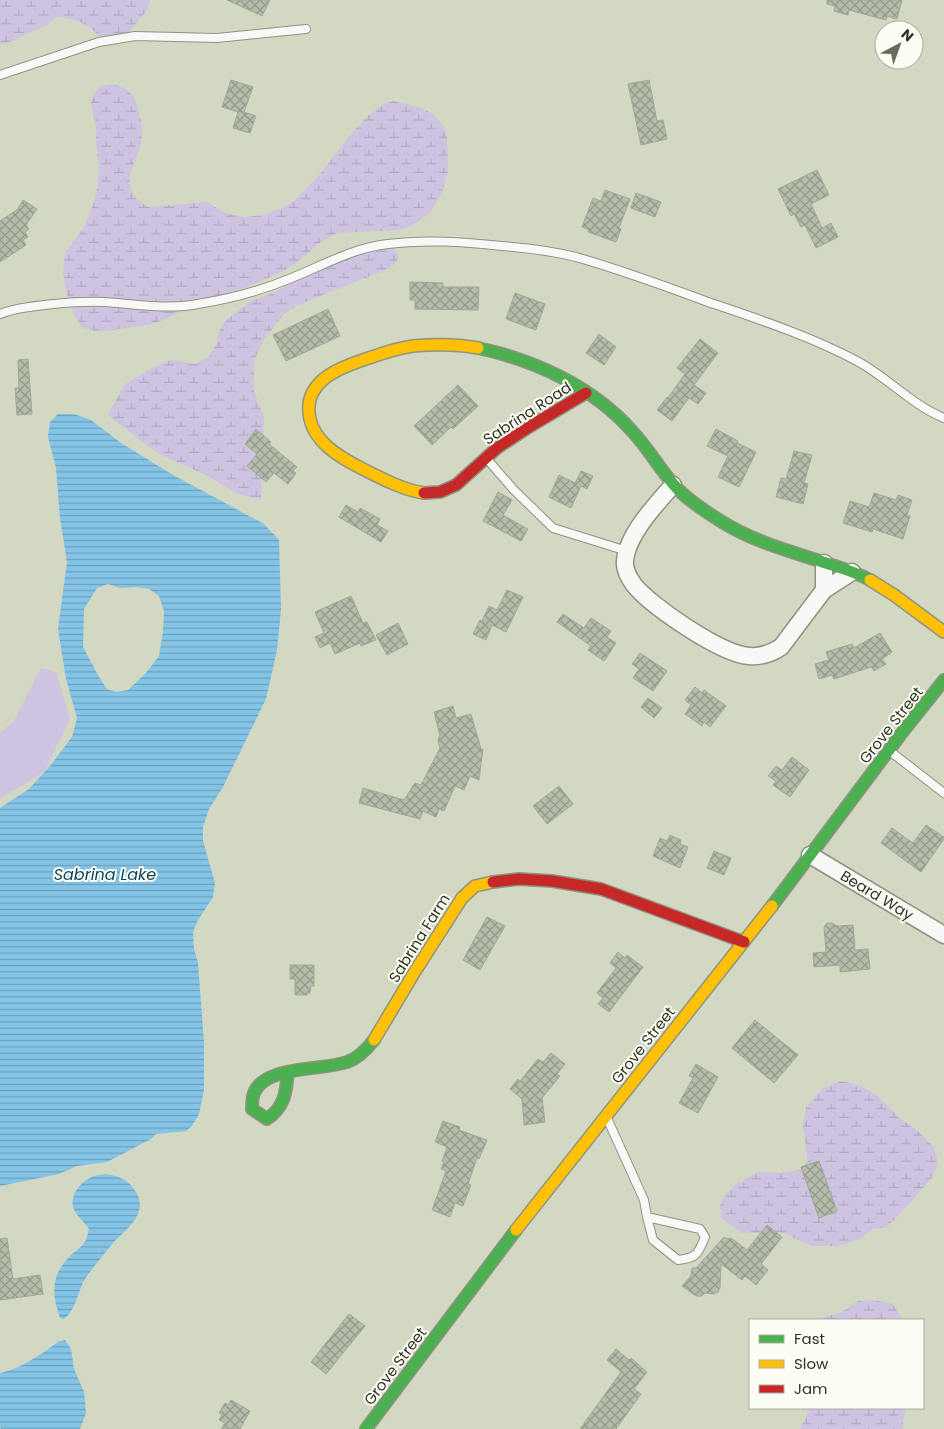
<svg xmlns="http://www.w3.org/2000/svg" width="944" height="1429" font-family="Poppins,sans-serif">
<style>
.green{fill:#cfc3e2}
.wetland{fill:url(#wetland-marsh)}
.water{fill:url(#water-rules);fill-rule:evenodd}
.building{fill:url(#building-cross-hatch);stroke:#a0a897}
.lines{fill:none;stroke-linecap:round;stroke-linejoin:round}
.lane-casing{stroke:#8f9382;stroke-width:10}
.street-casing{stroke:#8f9382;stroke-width:19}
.fast-casing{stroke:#8f9382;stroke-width:14}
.slow-casing{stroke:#8f9382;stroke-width:14}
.jam-casing{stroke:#8f9382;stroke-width:14}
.lane{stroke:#f8f9f6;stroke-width:8}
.street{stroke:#f8f9f6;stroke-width:16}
.fast{stroke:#4caf50;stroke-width:11}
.slow{stroke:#ffc107;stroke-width:11}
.jam{stroke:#c62828;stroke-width:11}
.labels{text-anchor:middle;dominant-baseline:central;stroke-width:4;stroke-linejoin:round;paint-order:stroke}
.street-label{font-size:15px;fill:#2f3423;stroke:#fcfef6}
.water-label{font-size:16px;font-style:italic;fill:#0c3f5c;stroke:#fcfef6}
</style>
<defs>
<pattern id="wetland-marsh" width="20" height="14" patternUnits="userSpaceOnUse" patternTransform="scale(1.25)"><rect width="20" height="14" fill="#cfc3e2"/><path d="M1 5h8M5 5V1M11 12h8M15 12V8" fill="none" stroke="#b2a8c2"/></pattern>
<pattern id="water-rules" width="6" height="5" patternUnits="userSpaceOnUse" patternTransform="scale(1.25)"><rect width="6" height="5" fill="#84c4e7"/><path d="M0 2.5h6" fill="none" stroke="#6ca0bb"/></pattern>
<pattern id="building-cross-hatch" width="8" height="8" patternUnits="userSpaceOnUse" patternTransform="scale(1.25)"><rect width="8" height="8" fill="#b4bcab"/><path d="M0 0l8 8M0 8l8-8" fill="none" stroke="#939a8b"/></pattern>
</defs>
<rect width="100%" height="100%" fill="#d2d8c1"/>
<!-- green -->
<path class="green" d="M41 668 56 672 70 719 44 772 0 799V733L14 721Z"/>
<!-- wetland -->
<path class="wetland" d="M0 0H150L148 9 127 35 105 43C90 24 79 19 56 17L47 25 5 44H0Z
M112 84C128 88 133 92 138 108 140 117 143 126 142 135 141 162 111 186 148 207L207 202 225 213 244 217 264 215 279 209 293 202 321 173 351 134 368 116 384 104 393 101 422 108 434 115 444 127 447 136 448 170 442 193 429 214 411 226 399 230 337 233 322 241 300 260 284 271 230 294 178 313 153 324 106 331H96L83 328 75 317 68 300 63 274 65 253 83 229 93 205 98 185 99 165 96 144V126L91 103 93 94 102 86Z
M392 248 398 253 397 261 390 268 298 305 283 315 264 340 254 360V391L264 417 261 500 238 494 206 475 168 458 153 450 108 415 125 384 154 367 171 360 195 364 209 357 217 343 219 331 226 320 251 301 271 294 354 250 376 251Z
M840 1081 857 1084 875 1094 902 1120 918 1131 934 1147 938 1163 932 1177 912 1201 887 1227 873 1229 860 1239 838 1246H811L783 1233H742L721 1218 720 1206 724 1196 736 1184 758 1172 780 1173 799 1170 808 1161 803 1127 806 1107 822 1089Z
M874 1300 893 1304 903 1320H813L842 1312 858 1301Z
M809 1408H906L902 1429H800L806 1418Z"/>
<!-- water -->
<path class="water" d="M58 414H74L91 420 121 443 173 475 264 524 279 540 281 610 277 650 266 699 223 787 209 809 203 827V841L215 883 213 897 198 920 193 932 194 949 198 963 204 1043V1090L199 1114 192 1126 186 1131 156 1134 151 1139 107 1162 77 1166 59 1174 0 1186V808L29 789 50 766 72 737 77 718 66 679 58 629 67 562 60 518 56 468 48 437 50 422ZM108 584 120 588 138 587 149 589 159 596 164 611 163 631 159 656 146 673 128 690 116 692 107 689 99 677 83 647 84 609 97 588Z
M105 1174C118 1176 127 1179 134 1189 151 1212 127 1228 113 1243 104 1254 95 1265 87 1276 77 1290 78 1308 64 1319L60 1318C51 1292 51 1274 72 1254 83 1245 86 1244 89 1229 85 1222 76 1216 73 1207 70 1196 80 1182 90 1178 94 1175 100 1175 105 1174Z
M65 1340 71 1349 74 1369 84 1392 86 1413 80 1429H1L0 1427V1373C22 1368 40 1355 58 1342Z"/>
<!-- building -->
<path class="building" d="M227 0H270L262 16Z
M827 0H902L897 19 887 16 886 20 849 10 848 15 834 11 835 6 827 4Z
M231 80 253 87 244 112 256 116 250 133 233 128 238 112 222 107Z
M649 80 657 121 663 120 667 139 641 145 628 84Z
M817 170 829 195 811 204 822 228 831 223 838 237 816 248 805 225 801 227 794 214 791 216 778 189Z
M605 190 630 199 619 228 621 229 616 242 588 232 589 230 582 227 593 198 601 201Z
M636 193 661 202 655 217 631 208Z
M23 200 37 209 26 225 29 229 25 232 28 237 23 240 26 245 0 262V221L18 209Z
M410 282 443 283V287H479L478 310 415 309V300H410Z
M515 293 545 304 536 330 506 319Z
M328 309 340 336 286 361 273 335Z
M599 334 616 347 604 365 586 353Z
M700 339 718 353 694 385 706 393 698 404 689 398 672 421 657 410 667 397 668 398 685 374 677 368Z
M28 359 32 414 17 415 15 388H19L18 360Z
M458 385 478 406 453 429 451 427 432 445 414 426Z
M256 429 271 442 269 444 297 467 293 471 296 473 288 484 274 473 266 482 247 466 257 454 245 444Z
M716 429 738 441 737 443 756 452 739 487 718 477 728 456 707 446Z
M794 451 812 455 804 483 808 484 803 504 776 497 781 478 786 479Z
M581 471 593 476 587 489 581 486 571 508 549 497 559 475 575 483Z
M498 492 512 500 503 515 528 529 521 541 483 521Z
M874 493 896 500 898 495 912 500 907 515 910 516 903 539 873 529 872 532 843 523 850 501 869 507Z
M346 505 358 512 360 508 380 519 377 525 388 531 381 542 339 517Z
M507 590 523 597 506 632 492 625 486 640 473 634 480 620 482 621 489 606 497 610Z
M351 596 363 623 367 622 376 640 361 646 360 643 335 654 330 643 320 648 315 637 324 633 315 612Z
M563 614 584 628 591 618 611 631 607 637 616 643 604 661 588 650 591 646 557 622Z
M398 623 408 644 387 655 376 635Z
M880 633 892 652 882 659 886 664 874 671 871 667 834 679 832 675 819 679 815 664 829 660 826 652 852 644 854 648Z
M640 653 667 671 653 691 633 678 639 669 632 664Z
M695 687 702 693 704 690 726 706 710 727 704 722 702 726 685 714 691 705 685 700Z
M648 698 662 708 654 718 641 707Z
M453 706 456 718 471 714 481 749H483L479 780 470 776 464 790 455 786 444 811 439 809 436 817 423 811 420 819 359 803 363 788 404 800 415 783 421 785 440 748 438 740 440 735 434 712Z
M792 757 809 770 790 797 773 785 776 781 768 776 776 766 782 770Z
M559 786 573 804 547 824 533 806Z
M926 825 944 837V839L921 872 881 843 892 828 913 843Z
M670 835 681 840 680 844 688 847 680 868 653 856 660 838 667 841Z
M714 851 731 858 724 875 707 868Z
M487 917 505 926 480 970 463 960Z
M827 923H832L837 926 853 925 855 950 868 949 870 969 840 972V965L814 967 813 953 826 952 824 927Z
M618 952 625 958 627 955 643 967 609 1012 598 1004 603 998 597 993 616 968 610 963Z
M290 965H314V986H311L310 993H307V995H295V979H290Z
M755 1020 798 1055 774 1083 732 1048Z
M551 1053 565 1064 557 1074 560 1076 542 1098 545 1122 524 1125 522 1099 510 1089 518 1079 520 1081 538 1059 543 1062Z
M696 1064 718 1077 698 1113 679 1103 693 1078 689 1076Z
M443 1121 460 1127 459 1130 487 1140 479 1159 477 1158 468 1184 471 1185 463 1206 455 1203 450 1217 432 1210 446 1171 441 1169 444 1162 442 1161 447 1147 435 1142Z
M819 1161 837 1211 819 1218 801 1167Z
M767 1225 782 1237 761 1264 768 1270 756 1285 745 1276 742 1280 721 1264 720 1288 718 1292 714 1294 705 1293 702 1296H696L682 1286 691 1276 692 1268H696L724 1237 728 1239 731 1238 747 1250Z
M7 1238 13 1279 40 1275 43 1294 0 1300V1239Z
M349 1314 365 1326 326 1374 311 1362Z
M616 1349 629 1360 631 1358 647 1372 634 1389 641 1394 616 1429H580L621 1372 607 1360Z
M231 1400 250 1411 240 1429H221L225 1423 219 1420 222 1415 219 1413 225 1403 228 1405Z"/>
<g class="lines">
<!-- lane casing -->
<g class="lane-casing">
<path id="lane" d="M0 75 99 42 135 36 217 38 306 29
M0 314C22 305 79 301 104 302 135 304 167 310 198 304 229 299 260 291 289 279 322 266 352 248 388 244 426 239 464 242 502 246 527 248 552 251 576 257 621 270 665 286 708 302 758 319 810 336 857 361 887 377 912 405 944 418
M487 459 513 489 553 528 627 551
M891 752 944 793
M607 1118 644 1200 647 1217 700 1229 705 1237C698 1254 697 1258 678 1260L653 1240 647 1217"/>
</g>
<!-- street casing -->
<g class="street-casing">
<path id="street" d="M673 485C656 504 627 535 625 561 624 570 629 578 634 585 652 607 721 654 749 656 761 657 772 653 781 647L824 590V563
M824 590 852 572
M810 855 944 935"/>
</g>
<!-- fast casing -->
<g class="fast-casing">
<path id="fast" d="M478 348C535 360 593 387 632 431 648 448 659 468 674 485 686 499 703 510 719 520 750 540 785 550 820 561 837 567 854 571 870 580
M772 906 901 734 944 680
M288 1072C286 1092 285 1107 267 1119L252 1109C252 1104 252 1098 254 1093 265 1065 322 1071 347 1062 359 1058 367 1049 374 1040
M366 1429 516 1230"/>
</g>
<!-- slow casing -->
<g class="slow-casing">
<path id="slow" d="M424 493C402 490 377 476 357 466 338 456 315 442 310 419 301 380 343 366 372 357 386 352 399 348 413 346 434 344 457 344 478 348
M870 580 894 595 944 632
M374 1040 414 973 462 898 475 886 493 882
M516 1230 772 906"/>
</g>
<!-- jam casing -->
<g class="jam-casing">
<path id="jam" d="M424 493 440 492 456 485 497 448 529 427 586 393
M493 882 519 879 552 881 601 889 744 942"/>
</g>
<!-- lane -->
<use href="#lane" class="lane"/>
<!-- street -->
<use href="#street" class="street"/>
<!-- fast -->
<use href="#fast" class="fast"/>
<!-- slow -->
<use href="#slow" class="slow"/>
<!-- jam -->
<use href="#jam" class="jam"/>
</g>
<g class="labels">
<!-- street labels -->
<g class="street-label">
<text transform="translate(527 413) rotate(-33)">Sabrina Road</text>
<text transform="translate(891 725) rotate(-52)">Grove Street</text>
<text transform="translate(877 895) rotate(31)">Beard Way</text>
<text transform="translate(419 938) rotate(-58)">Sabrina Farm</text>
<text transform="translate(643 1045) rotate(-52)">Grove Street</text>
<text transform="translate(395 1366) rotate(-53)">Grove Street</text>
</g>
<!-- water labels -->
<g class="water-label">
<text x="105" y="874">Sabrina Lake</text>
</g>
</g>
<!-- legend -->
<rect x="749" y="1319" width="175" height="90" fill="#fcfef6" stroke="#aaada2"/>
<rect x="759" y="1335" width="25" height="8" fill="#4caf50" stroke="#aaada2"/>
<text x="794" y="1344" font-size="15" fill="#2f3423">Fast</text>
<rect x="759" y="1360" width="25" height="8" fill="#ffc107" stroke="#aaada2"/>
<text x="794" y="1369" font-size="15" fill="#2f3423">Slow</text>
<rect x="759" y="1385" width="25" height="8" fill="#c62828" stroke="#aaada2"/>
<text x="794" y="1394" font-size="15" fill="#2f3423">Jam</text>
<!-- north arrow -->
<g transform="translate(899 45) rotate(41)"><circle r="24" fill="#fcfef6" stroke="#aaada2"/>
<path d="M0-4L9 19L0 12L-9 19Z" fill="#686d5a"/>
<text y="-8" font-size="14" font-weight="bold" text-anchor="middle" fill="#2f3423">N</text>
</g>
</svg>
